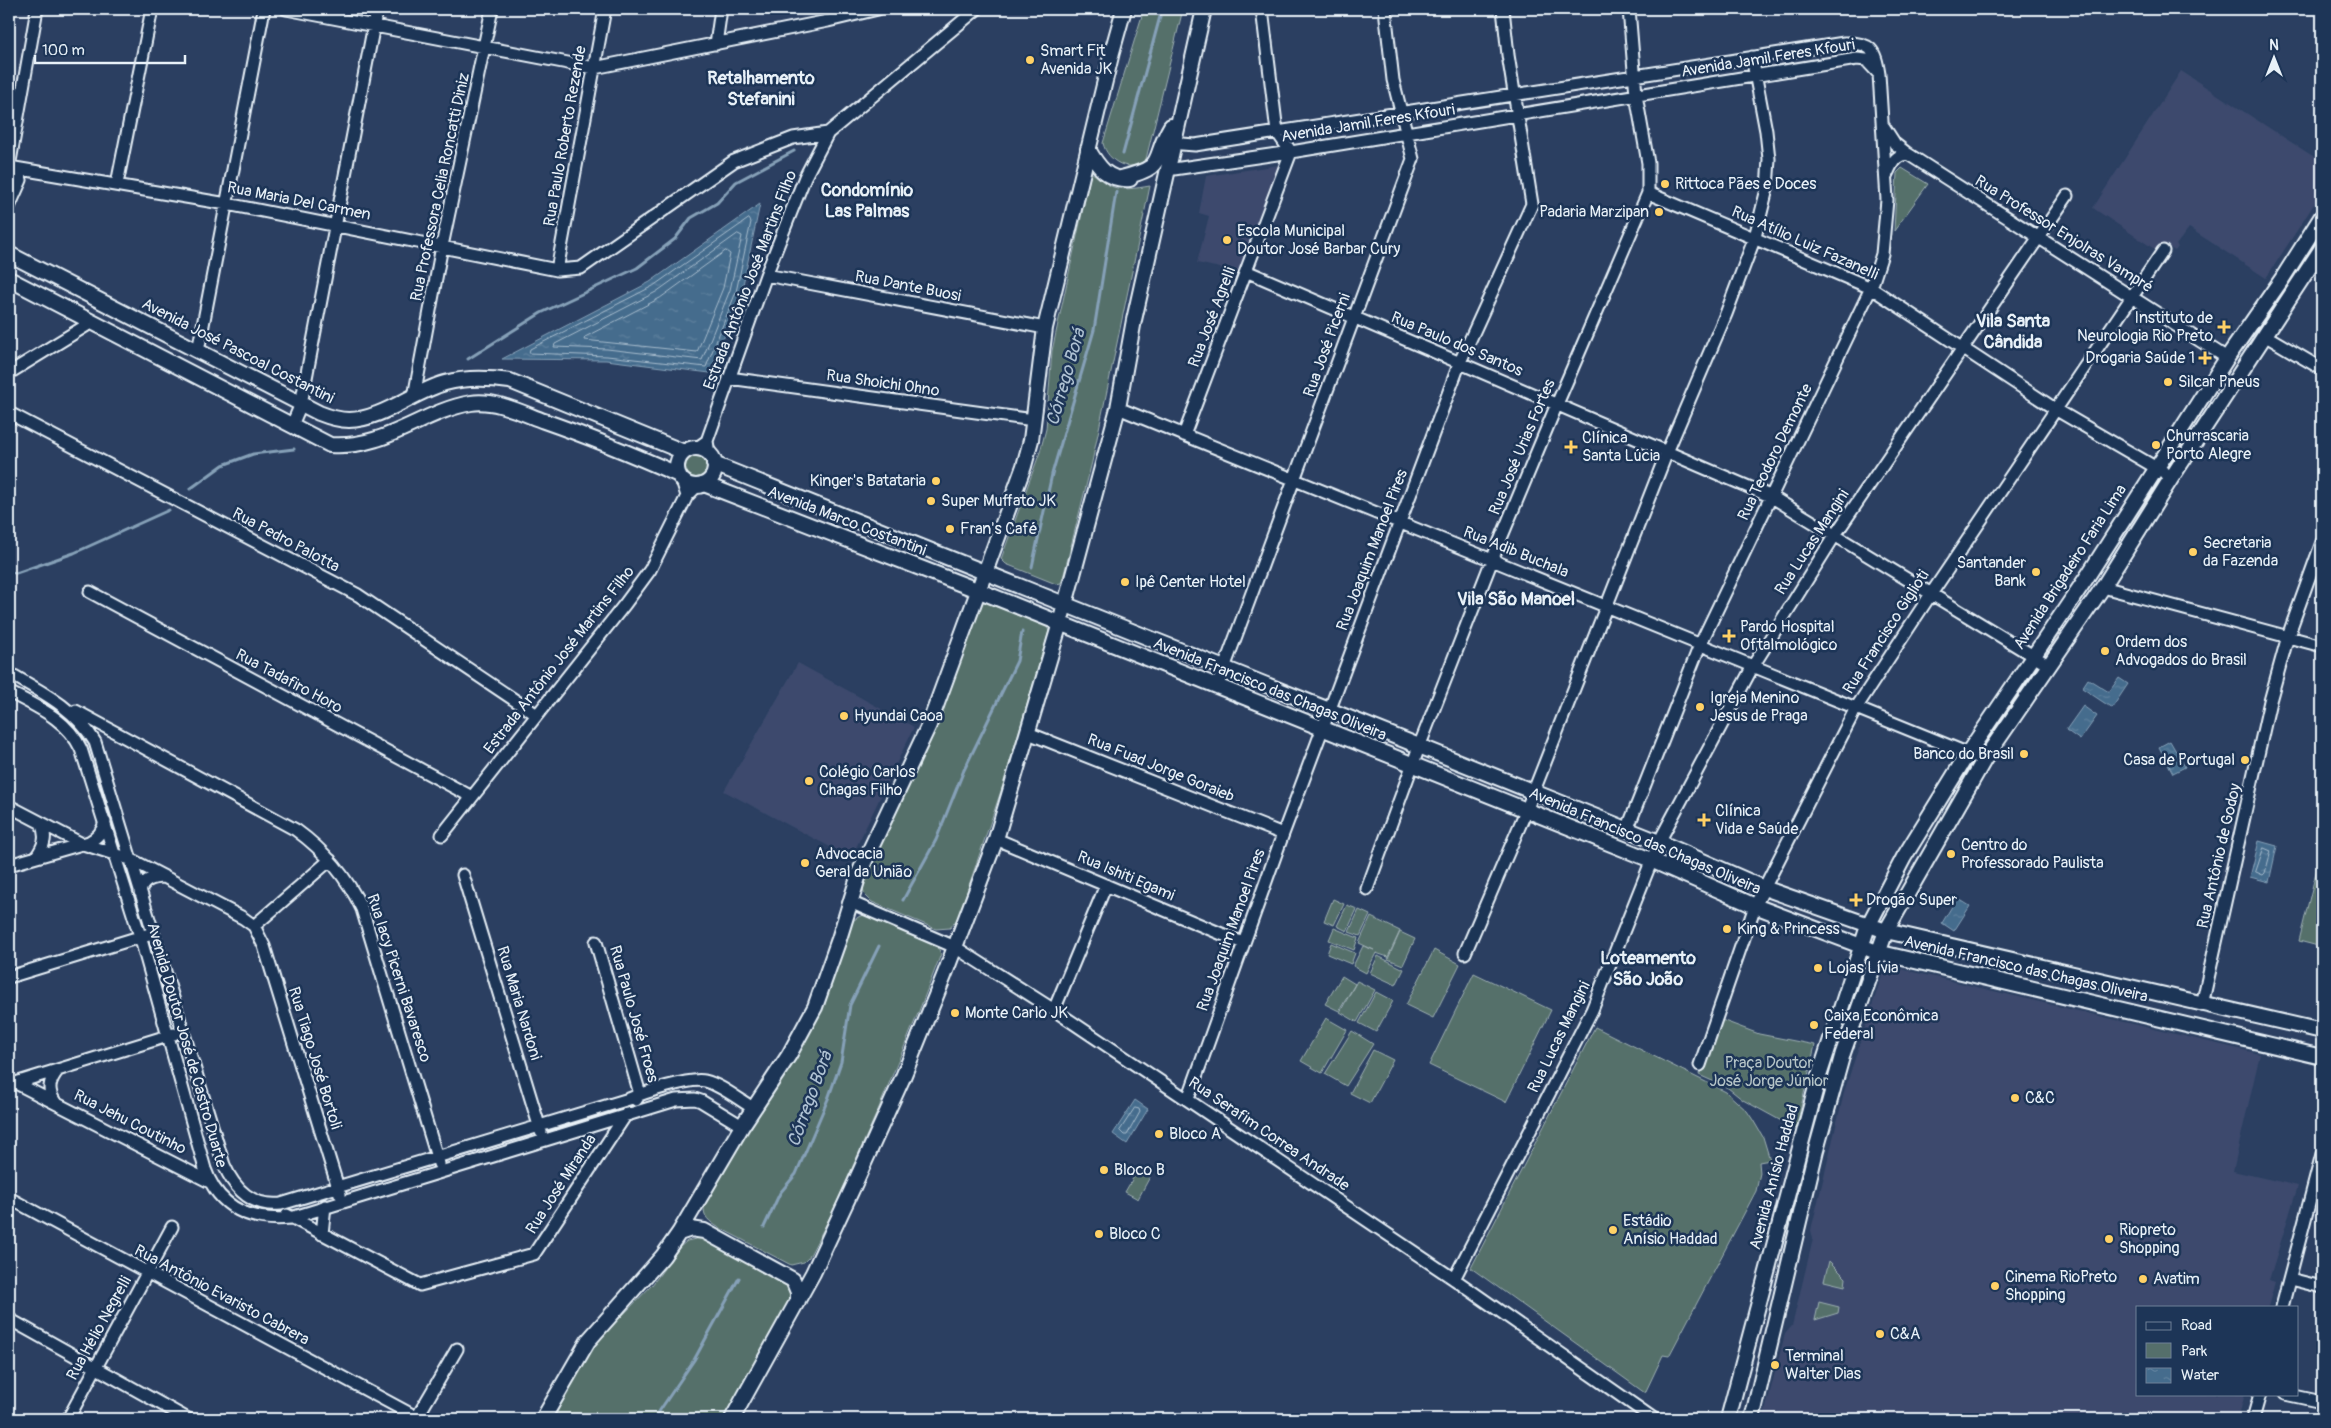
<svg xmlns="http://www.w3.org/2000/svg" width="2331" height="1428" font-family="Pangolin,sans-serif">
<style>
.built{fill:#3c4a6d}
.green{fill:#556f6b;stroke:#9eb0b2}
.water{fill:url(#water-ripples);stroke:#86a1b8}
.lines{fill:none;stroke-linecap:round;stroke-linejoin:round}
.shore{stroke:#a7bccd;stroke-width:1}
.stream{stroke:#86a1b8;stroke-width:3}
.minor-casing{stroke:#e8f1f8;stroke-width:15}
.major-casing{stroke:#e8f1f8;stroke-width:18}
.minor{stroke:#1d3557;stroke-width:11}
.major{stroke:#1d3557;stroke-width:14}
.poi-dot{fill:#ffd166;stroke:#1d3557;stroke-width:2}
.labels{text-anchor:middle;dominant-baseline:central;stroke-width:5;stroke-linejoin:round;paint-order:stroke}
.poi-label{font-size:16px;fill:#e8f1f8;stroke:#1d3557;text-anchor:start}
.street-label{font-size:16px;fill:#e8f1f8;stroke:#1d3557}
.park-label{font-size:16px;fill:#b5c4c7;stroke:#1d3557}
.neighbourhood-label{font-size:18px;font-weight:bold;fill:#e8f1f8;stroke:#1d3557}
.water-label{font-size:18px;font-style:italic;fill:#afc2d3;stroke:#1d3557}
</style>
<defs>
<pattern id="water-ripples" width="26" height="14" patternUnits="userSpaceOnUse" patternTransform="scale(1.25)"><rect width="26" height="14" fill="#456c8d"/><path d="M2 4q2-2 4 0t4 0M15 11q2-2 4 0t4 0" fill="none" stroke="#60819e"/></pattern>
</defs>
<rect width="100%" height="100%" fill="#2b3f61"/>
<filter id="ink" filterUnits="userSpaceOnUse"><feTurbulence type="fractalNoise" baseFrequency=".02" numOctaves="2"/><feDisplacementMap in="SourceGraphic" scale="10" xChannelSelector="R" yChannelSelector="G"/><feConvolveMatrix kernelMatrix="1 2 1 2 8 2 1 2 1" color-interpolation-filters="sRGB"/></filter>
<g filter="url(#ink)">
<!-- built -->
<path class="built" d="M2181 71 2322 162V192L2266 278 2189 228 2176 245 2178 247 2175 251 2162 243 2156 250 2093 208Z
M1279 165 1238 272 1197 263 1209 216 1199 213 1206 176Z
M798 663 914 727 851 858 724 791Z
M1892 967 2260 1054 2233 1171 2298 1186 2269 1280 2275 1282 2268 1307H2137V1394H2245L2238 1419H1763L1785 1334 1792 1326 1813 1239 1811 1230 1845 1089 1884 969Z"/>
<!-- green -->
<path class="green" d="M1144 9H1183L1146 159C1130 175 1107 161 1103 143Z
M1902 168 1928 184 1894 231 1897 173Z
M1091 172C1097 176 1101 181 1107 184 1119 192 1137 188 1150 186L1092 462 1063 578 1061 583 1056 584 1006 564 1001 559 1040 452 1046 429 1052 351Z
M682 467a13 13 0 1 1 26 0a13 13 0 1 1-26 0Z
M985 601 1046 625 1049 631 1003 785 958 918 950 928 936 929 872 902 864 894 862 880 980 603Z
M2322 848V947L2299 941Z
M1333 899 1344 904 1334 925 1324 921Z
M1347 905 1357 909 1347 931 1337 926Z
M1359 910 1370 915 1360 936 1349 932Z
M866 915 937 945 941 954 919 1011 878 1110 832 1213 809 1257 804 1262 791 1265 716 1226C706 1219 702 1214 705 1202L811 1026 828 991 851 922 860 916Z
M1371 917 1400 931 1388 957 1376 953 1366 973 1353 966 1363 946 1374 950 1359 943Z
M1334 928 1358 938 1354 950 1329 940Z
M1400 932 1415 939 1403 965 1388 959Z
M1331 943 1355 953 1351 964 1327 954Z
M1434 950 1460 964 1433 1018 1406 1005Z
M1378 956 1404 969 1396 985 1370 973Z
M1474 973 1551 1010 1506 1102 1429 1065Z
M1342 976 1355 984 1339 1011 1325 1004Z
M1357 981 1375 990 1357 1022 1340 1012Z
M1376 992 1393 1001 1376 1032 1359 1023Z
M1326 1018 1347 1030 1322 1073 1301 1061Z
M1719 1019 1759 1034 1815 1045 1796 1129 1743 1100 1728 1088 1699 1075Z
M1595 1027 1726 1092 1747 1111 1753 1120 1763 1137 1770 1160 1759 1162 1760 1173 1756 1191 1669 1356 1663 1355 1645 1393 1471 1268Z
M1352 1031 1373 1044 1346 1086 1325 1074Z
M1373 1050 1393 1060 1370 1103 1350 1093Z
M1140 1166 1152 1173 1138 1199 1125 1192Z
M700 1238 783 1283C792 1290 793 1298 788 1308L722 1419H553L593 1346 652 1285 680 1247 687 1241Z
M1829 1261 1846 1278 1845 1286 1824 1281Z
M1819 1302 1839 1307 1838 1313 1815 1320Z"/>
<!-- water -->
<path class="water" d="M760 204 741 294 710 373 606 360 502 359 650 282Z
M2119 678 2128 684 2112 708 2082 688 2088 679 2109 692Z
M2083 706 2097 716 2080 740 2066 730Z
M2170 741 2185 767 2173 773 2159 747Z
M2259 841 2277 846 2269 882 2250 877Z
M1957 898 1970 906 1954 931 1942 923Z
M1135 1100 1148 1109 1127 1144 1113 1134Z"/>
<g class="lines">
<!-- shore -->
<path class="shore" d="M749 219 751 222 736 292 706 367 607 356 529 353 530 349 653 286Z
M738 234 742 236 730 290 702 360 607 349 554 347 555 344 656 292Z
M726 251 730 254 723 288 697 352 584 340 585 337 660 298Z
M2264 848 2271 851 2265 873 2263 875 2256 872Z
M1135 1108 1139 1109 1140 1112 1127 1135H1124L1120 1131Z"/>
<!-- stream -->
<path class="stream" d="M1123 154 1162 9
M468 359 541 313 637 268 675 239 691 218 717 203 736 182 794 151
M190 489 223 465 253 454 294 449
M1032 567 1052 474 1094 330 1116 192
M9 572 16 573 74 553 169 510
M903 900 936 840 964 770 1017 661 1022 632
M764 1227 780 1193 796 1174 828 1099 841 1062 850 1005 879 946
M654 1419 694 1360 739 1278"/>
<!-- minor casing -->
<g class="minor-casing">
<path id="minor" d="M286 9 594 68 828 21 878 9
M716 44 721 9
M1884 127 1895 144 1908 154 2227 358
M1174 140 1182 144 1195 145 1844 43C1871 42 1875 49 1879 74L1887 200 1882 254 1871 288 1700 645 1627 830
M9 167 227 204 557 270 581 268 734 161 793 138 828 133
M1167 170 1291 152 1857 59 1866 60 1879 74
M1886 176C1892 164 1894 155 1908 154
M117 184 152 9
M1648 193 1871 288 2055 409 2172 477
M9 207 21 180 9 167 37 9
M557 270 605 9
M1246 271 1772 497 2048 665
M766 275 1045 328
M2266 336 2322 369
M198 351 264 9
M9 373 92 322
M729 378 1034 420
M414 397 442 246 492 9
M1118 408 1984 760
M9 413 358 595 537 715
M292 425 301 404 377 9
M1184 435 1291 152 1277 132 1262 9
M697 448 707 441
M709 454 707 441 766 275 805 177 828 133 977 9
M682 480 687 496
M2103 587 2322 646
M90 592 472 797
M9 673C42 692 75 708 95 742L224 1165C235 1190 252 1207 281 1204L629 1099C643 1093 691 1077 705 1081 721 1085 738 1099 753 1108
M1217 687 1413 159 1393 80 1385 9
M9 692C37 707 67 719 81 749L140 936 205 1169C219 1209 251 1222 291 1218L676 1100 695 1099 701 1101 742 1126
M76 711 296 830C325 851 347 877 362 909L439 1164
M1028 733 1283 834
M9 806 80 843 130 859 243 918 254 926 264 946 340 1194
M442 835 625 604 650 570 687 496 697 486
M996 839 1243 943
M36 857C45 845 47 836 41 823
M9 865 89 842C98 837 102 832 105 822
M463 875 541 1132
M1367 889 1419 747 1492 560 1557 404 1648 193V163L1636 95 1629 9
M140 892C142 880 153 877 164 877
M850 902 955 947 1054 1010 1454 1279 1654 1419
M254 926 330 860
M596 942 640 1094 636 1100
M1465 953 1526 811 1667 452 1726 314 1755 237 1767 189 1769 159 1766 131 1752 57
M9 977 146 935
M2202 1005 2270 701 2288 636 2322 542
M1054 1010 1106 885
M1700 1065 1755 906 1856 708 1931 594 2163 251
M16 1083 210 1182
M9 1085 174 1034
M1188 1099 1283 834 1460 362 1532 204 1508 55 1503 9
M55 1102C47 1090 49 1081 58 1070
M9 1198 420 1419
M287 1215 420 1285 534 1254 627 1113
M322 1234 325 1206
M1454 1279 1592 1010 1659 842 1753 666 1835 535 2067 196
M2290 1279 2322 1287
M2282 1307 2322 1154
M9 1319 188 1419
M2285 1394 2322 1402
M68 1419 172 1227
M416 1419 457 1349
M2253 1419 2260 1394"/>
</g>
<!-- major casing -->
<g class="major-casing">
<path id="major" d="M1088 149C1098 167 1108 181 1130 179
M1121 178C1169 166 1150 161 1171 126
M9 254 319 413C329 417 339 420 349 420 381 420 415 391 445 383 467 377 488 378 510 381L684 452
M9 279 330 445C386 449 420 412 471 403 495 399 522 413 544 421 590 437 634 455 679 475
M677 467a19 19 0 1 1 38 0a19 19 0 1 1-38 0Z
M714 464 1659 842 1764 888 1886 931 2322 1031
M704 484 977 590 1651 860 1755 906 1877 952 2322 1057
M679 1233 691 1229 704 1231 793 1280 798 1292V1301
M543 1419 588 1341 663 1256 679 1233 742 1126 789 1055 815 1007 839 939 860 871 929 725 1024 466 1031 440 1045 328 1112 52 1124 9
M732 1419 813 1273 855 1183 903 1077 944 976 996 839 1060 623 1118 408 1134 320 1204 9
M1728 1419 1819 1076 1868 926 1904 857 1968 753 2087 577 2227 358 2282 279 2322 216
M1752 1419 1816 1150 1843 1053 1886 931 1984 760 2103 587 2172 477 2322 248"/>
</g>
<!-- minor -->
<use href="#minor" class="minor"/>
<!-- major -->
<use href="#major" class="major"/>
</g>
</g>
<!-- markers -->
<g class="poi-dot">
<circle cx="1030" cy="60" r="5"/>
<circle cx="1665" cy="184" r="5"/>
<circle cx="1659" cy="212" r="5"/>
<circle cx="1227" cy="240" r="5"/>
<path d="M2221.5 319.5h5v5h5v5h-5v5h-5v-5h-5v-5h5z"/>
<path d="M2202.5 350.5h5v5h5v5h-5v5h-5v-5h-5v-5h5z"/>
<circle cx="2168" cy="382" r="5"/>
<circle cx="2156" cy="445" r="5"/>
<path d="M1568.5 439.5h5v5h5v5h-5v5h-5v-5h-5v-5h5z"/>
<circle cx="936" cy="481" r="5"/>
<circle cx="931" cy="501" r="5"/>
<circle cx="950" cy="529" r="5"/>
<circle cx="2193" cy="552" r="5"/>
<circle cx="2036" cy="572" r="5"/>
<circle cx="1125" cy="582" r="5"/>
<path d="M1726.5 628.5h5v5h5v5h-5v5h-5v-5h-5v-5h5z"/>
<circle cx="2105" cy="651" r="5"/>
<circle cx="1700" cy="707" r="5"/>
<circle cx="844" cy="716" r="5"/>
<circle cx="2024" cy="754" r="5"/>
<circle cx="2245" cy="760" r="5"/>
<circle cx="809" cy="781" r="5"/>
<path d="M1701.5 812.5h5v5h5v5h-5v5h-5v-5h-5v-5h5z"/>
<circle cx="1951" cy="854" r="5"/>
<circle cx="805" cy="863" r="5"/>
<path d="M1853.5 892.5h5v5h5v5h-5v5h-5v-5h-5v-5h5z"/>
<circle cx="1727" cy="929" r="5"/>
<circle cx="1818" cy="968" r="5"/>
<circle cx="955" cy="1013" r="5"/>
<circle cx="1814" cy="1025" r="5"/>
<circle cx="2015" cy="1098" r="5"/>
<circle cx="1159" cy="1134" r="5"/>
<circle cx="1104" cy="1170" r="5"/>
<circle cx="1613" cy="1230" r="5"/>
<circle cx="1099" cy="1234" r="5"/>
<circle cx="2109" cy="1239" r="5"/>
<circle cx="2143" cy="1279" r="5"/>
<circle cx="1995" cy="1286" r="5"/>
<circle cx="1880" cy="1334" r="5"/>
<circle cx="1775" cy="1365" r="5"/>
</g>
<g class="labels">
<!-- poi labels -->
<g class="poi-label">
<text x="1040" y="51">Smart Fit<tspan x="1040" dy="18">Avenida JK</tspan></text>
<text x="1675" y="184">Rittoca Pães e Doces</text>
<text x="1649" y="212" text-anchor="end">Padaria Marzipan</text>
<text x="1237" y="231">Escola Municipal<tspan x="1237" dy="18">Doutor José Barbar Cury</tspan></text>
<text x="2213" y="318" text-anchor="end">Instituto de<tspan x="2213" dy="18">Neurologia Rio Preto</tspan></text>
<text x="2195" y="358" text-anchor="end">Drogaria Saúde 1</text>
<text x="2178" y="382">Silcar Pneus</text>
<text x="2166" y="436">Churrascaria<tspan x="2166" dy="18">Porto Alegre</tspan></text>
<text x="1582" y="438">Clínica<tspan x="1582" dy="18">Santa Lúcia</tspan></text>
<text x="926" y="481" text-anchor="end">Kinger's Batataria</text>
<text x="941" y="501">Super Muffato JK</text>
<text x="960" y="529">Fran's Café</text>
<text x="2203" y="543">Secretaria<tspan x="2203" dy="18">da Fazenda</tspan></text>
<text x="2026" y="563" text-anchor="end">Santander<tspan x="2026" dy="18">Bank</tspan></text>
<text x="1135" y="582">Ipê Center Hotel</text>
<text x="1740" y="627">Pardo Hospital<tspan x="1740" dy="18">Oftalmológico</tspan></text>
<text x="2115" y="642">Ordem dos<tspan x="2115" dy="18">Advogados do Brasil</tspan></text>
<text x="1710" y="698">Igreja Menino<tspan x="1710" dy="18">Jesus de Praga</tspan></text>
<text x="854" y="716">Hyundai Caoa</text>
<text x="2014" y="754" text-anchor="end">Banco do Brasil</text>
<text x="2235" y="760" text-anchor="end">Casa de Portugal</text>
<text x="819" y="772">Colégio Carlos<tspan x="819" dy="18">Chagas Filho</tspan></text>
<text x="1715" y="811">Clínica<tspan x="1715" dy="18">Vida e Saúde</tspan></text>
<text x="1961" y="845">Centro do<tspan x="1961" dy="18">Professorado Paulista</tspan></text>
<text x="815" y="854">Advocacia<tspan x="815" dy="18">Geral da União</tspan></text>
<text x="1866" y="900">Drogão Super</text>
<text x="1737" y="929">King &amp; Princess</text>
<text x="1828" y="968">Lojas Lívia</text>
<text x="965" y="1013">Monte Carlo JK</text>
<text x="1824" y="1016">Caixa Econômica<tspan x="1824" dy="18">Federal</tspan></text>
<text x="2025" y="1098">C&amp;C</text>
<text x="1169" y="1134">Bloco A</text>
<text x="1114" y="1170">Bloco B</text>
<text x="1623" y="1221">Estádio<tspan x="1623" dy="18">Anísio Haddad</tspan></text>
<text x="2119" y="1230">Riopreto<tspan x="2119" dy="18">Shopping</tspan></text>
<text x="1109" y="1234">Bloco C</text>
<text x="2005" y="1277">Cinema RioPreto<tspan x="2005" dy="18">Shopping</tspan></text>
<text x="2153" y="1279">Avatim</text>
<text x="1890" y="1334">C&amp;A</text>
<text x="1785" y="1356">Terminal<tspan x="1785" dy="18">Walter Dias</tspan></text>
</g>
<!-- street labels -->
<g class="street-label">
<text transform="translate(1768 58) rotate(-9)">Avenida Jamil Feres Kfouri</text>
<text transform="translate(1368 123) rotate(-9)">Avenida Jamil Feres Kfouri</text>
<text transform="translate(565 136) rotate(-80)">Rua Paulo Roberto Rezende</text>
<text transform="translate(440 187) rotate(-78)">Rua Professora Celia Roncatti Diniz</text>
<text transform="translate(299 201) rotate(11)">Rua Maria Del Carmen</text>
<text transform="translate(2064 234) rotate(32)">Rua Professor Enjolras Vampré</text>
<text transform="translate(1805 243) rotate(24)">Rua Atílio Luiz Fazanelli</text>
<text transform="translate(750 280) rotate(-69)">Estrada Antônio José Martins Filho</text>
<text transform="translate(908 286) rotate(11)">Rua Dante Buosi</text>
<text transform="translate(1212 317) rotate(-69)">Rua José Agrelli</text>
<text transform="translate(1457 344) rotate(23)">Rua Paulo dos Santos</text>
<text transform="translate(1327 345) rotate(-70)">Rua José Picerni</text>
<text transform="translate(238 351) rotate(27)">Avenida José Pascoal Costantini</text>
<text transform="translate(883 383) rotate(8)">Rua Shoichi Ohno</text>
<text transform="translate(1522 447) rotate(-67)">Rua José Urias Fortes</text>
<text transform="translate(1775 452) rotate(-64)">Rua Teodoro Demonte</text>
<text transform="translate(847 521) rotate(21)">Avenida Marco Costantini</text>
<text transform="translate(286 540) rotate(28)">Rua Pedro Palotta</text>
<text transform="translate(1812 542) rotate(-57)">Rua Lucas Mangini</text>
<text transform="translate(1372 550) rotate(-69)">Rua Joaquim Manoel Pires</text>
<text transform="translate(1516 552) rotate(22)">Rua Adib Buchala</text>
<text transform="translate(2070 567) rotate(-57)">Avenida Brigadeiro Faria Lima</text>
<text transform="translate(1886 632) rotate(-57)">Rua Francisco Giglioti</text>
<text transform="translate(559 660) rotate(-52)">Estrada Antônio José Martins Filho</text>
<text transform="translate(289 681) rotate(28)">Rua Tadafiro Horo</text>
<text transform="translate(1270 689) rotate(22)">Avenida Francisco das Chagas Oliveira</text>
<text transform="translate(1161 768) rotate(22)">Rua Fuad Jorge Goraieb</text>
<text transform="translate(1645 841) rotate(23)">Avenida Francisco das Chagas Oliveira</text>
<text transform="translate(2219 856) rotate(-77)">Rua Antônio de Godoy</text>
<text transform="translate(1126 876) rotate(23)">Rua Ishiti Egami</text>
<text transform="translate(1231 930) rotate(-70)">Rua Joaquim Manoel Pires</text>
<text transform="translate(2026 969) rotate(13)">Avenida Francisco das Chagas Oliveira</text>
<text transform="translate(399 978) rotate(72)">Rua Iacy Picerni Bavaresco</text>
<text transform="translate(519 1003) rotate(73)">Rua Maria Nardoni</text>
<text transform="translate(634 1014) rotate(74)">Rua Paulo José Froes</text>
<text transform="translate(1559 1037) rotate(-64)">Rua Lucas Mangini</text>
<text transform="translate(187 1045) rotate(74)">Avenida Doutor José de Castro Duarte</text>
<text transform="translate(315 1058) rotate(73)">Rua Tiago José Bortoli</text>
<text transform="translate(130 1122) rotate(27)">Rua Jehu Coutinho</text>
<text transform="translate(1269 1134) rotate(34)">Rua Serafim Correa Andrade</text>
<text transform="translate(1774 1177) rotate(-75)">Avenida Anísio Haddad</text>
<text transform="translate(561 1184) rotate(-57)">Rua José Miranda</text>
<text transform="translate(222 1295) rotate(28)">Rua Antônio Evaristo Cabrera</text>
<text transform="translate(99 1328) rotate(-61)">Rua Hélio Negrelli</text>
</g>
<!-- park labels -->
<g class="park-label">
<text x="1769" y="1063">Praça Doutor<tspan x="1769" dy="18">José Jorge Júnior</tspan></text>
</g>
<!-- neighbourhood labels -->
<g class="neighbourhood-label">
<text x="761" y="78">Retalhamento<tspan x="761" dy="21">Stefanini</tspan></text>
<text x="867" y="190">Condomínio<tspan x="867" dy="21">Las Palmas</tspan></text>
<text x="2013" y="321">Vila Santa<tspan x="2013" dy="21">Cândida</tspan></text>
<text x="1516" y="599">Vila São Manoel</text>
<text x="1648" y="958">Loteamento<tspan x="1648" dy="21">São João</tspan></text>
</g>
<!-- water labels -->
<g class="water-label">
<text transform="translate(1066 377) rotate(-74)">Córrego Borá</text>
<text transform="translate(810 1099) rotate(-70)">Córrego Borá</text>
</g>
</g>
<!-- margin -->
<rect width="2331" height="1428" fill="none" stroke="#1d3557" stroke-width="30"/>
<rect x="15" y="15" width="2301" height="1398" fill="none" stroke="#e8f1f8" stroke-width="2" filter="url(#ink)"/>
<!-- legend -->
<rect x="2136" y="1306" width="162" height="90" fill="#1d3557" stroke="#6e8097"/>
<rect x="2146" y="1322" width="25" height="8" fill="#1d3557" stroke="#6e8097"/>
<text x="2181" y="1330" font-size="15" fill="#e8f1f8">Road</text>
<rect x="2146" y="1343" width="25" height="15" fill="#556f6b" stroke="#6e8097"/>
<text x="2181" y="1356" font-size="15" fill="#e8f1f8">Park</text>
<rect x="2146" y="1368" width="25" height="15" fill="url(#water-ripples)" stroke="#6e8097"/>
<text x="2181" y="1380" font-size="15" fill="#e8f1f8">Water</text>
<!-- north arrow -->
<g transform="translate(2274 58)" stroke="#1d3557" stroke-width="4" paint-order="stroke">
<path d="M0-4L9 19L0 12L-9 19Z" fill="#e8f1f8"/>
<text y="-8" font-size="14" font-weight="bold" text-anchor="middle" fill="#e8f1f8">N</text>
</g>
<!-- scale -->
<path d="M35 55v8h150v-8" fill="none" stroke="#e8f1f8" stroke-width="2.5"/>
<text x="42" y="55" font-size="15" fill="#e8f1f8" stroke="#1d3557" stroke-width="4" paint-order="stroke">100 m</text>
</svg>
